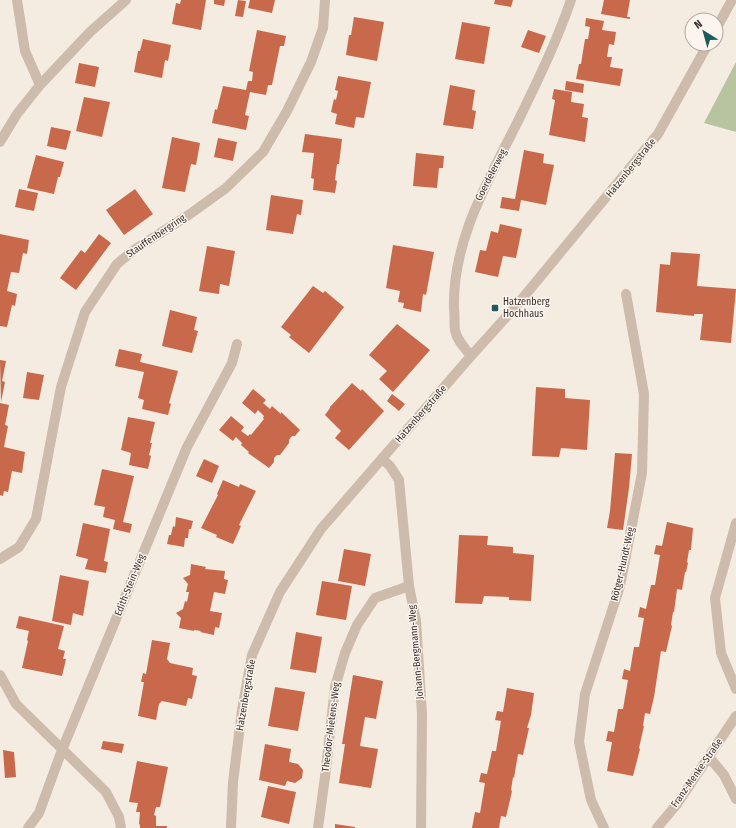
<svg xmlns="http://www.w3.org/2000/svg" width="736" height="828" font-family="'Fira Sans Condensed',sans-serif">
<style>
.green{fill:#b8c4a0}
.building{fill:#c8694b}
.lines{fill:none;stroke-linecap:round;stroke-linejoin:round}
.lane{stroke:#cdbbac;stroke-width:10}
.street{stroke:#cdbbac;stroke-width:10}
.poi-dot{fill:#1f5a5e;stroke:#fbf5ee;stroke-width:1.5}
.labels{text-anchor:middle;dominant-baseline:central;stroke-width:3;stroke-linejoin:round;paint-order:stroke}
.street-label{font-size:10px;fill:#3b302b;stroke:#fbf5ee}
.poi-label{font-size:10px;fill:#3b302b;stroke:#fbf5ee;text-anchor:start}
</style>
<rect width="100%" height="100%" fill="#f4ebe1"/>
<!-- green -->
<path class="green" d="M736 62V132L704 123Z"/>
<!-- building -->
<path class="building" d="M181 0H206L201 30 172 24 176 3 180 4Z
M214 0H225L224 6 214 4Z
M238 0 246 1 243 17 235 16Z
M250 0H275L272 13 248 8Z
M495 0H513L511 7 494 4Z
M604 0H630L627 17H630V19L601 14Z
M354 17 384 22 377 61 346 55 349 35H351Z
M586 18 604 21 602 30 616 32 614 45 609 44 607 57H612L610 67 623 69 620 86 576 79 579 64H581L585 39H588L590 27 585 26Z
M462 22 490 27 484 64 455 59Z
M257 30 286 36 284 46H280L272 85H268L266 95 250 92 245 115 249 116 246 130 212 123 215 109 217 110 223 86 246 90 248 81H252L253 72 249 71Z
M528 30 546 36 539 53 521 47Z
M143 39 171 45 168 61 165 60 162 78 134 72 138 51H140Z
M79 63 99 67 95 87 75 83Z
M338 76 371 82 364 118 356 117 354 128 335 124 337 114 331 112 334 99 336 100 338 91 335 90Z
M566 81 584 84 583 93 565 90Z
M450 85 475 90 472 110 476 111 473 129 443 125Z
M554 89 572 92 571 102 584 104 582 117 588 118 585 142 549 135 555 100 552 99Z
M84 97 110 102 102 137 76 131Z
M51 127 71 131 66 150 47 146Z
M305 134 342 139 339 164H337L335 180 337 181 335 193 313 190 314 179 311 178 314 153 302 152Z
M172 137 200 143 196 165 191 164 185 192 162 188Z
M218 138 237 142 233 161 214 157Z
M524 150 544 154 543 163 554 165 546 205 521 200 519 211 500 208 502 197 515 199Z
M416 153 444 156 443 168H439L437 188 413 186Z
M36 155 64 162 60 177H58L54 194 27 188Z
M19 189 38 193 34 211 15 207Z
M135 189 153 214 124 235 106 210Z
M271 195 303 200 301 215 297 214 293 234 266 230Z
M500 224 522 229 516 258 503 256 498 277 475 272 480 250 486 251 491 231 498 233Z
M0 234 29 240 27 254 23 253 19 273 11 272 7 291 17 294 15 306 12 305 7 327 0 326Z
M99 234 111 243 76 290 60 278 81 250 85 253Z
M393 245 434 252 426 295 423 294 421 312 403 308 404 303 398 302 400 291 386 288Z
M207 246 235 251 229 286 220 284 219 294 199 291Z
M671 252 700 254 697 286 736 289 731 343 700 340 703 314H694V316L656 312 660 264 670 265Z
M313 286 323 293 325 291 344 307 309 353 289 337 291 335 281 327Z
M170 310 197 317 194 330 198 331 192 353 162 346Z
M397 324 430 350 393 392 379 379 387 371 369 355Z
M119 349 142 354 140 362 178 371 169 403 171 404 168 415 142 409 144 400 138 398 144 372 115 366Z
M0 360 6 361 2 381 5 382 1 402Z
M27 372 44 375 39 400 23 398Z
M352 383 361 391 362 389 384 411 349 450 335 438 341 431 325 415 330 408V407Z
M536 387 565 389V398L590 400 587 450 561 448 559 457 532 456Z
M253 389 266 400 263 403 270 409 272 406 281 414V412L300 430 295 436H292L289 440V443L280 455H277L274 458V462L269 468 248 453 249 452 241 445 242 443 236 437 233 441 219 430 231 416 244 427 241 431 248 436 250 434 251 435 264 419 263 418 264 416 258 410 255 414 242 403Z
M392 394 405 404 399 411 387 401Z
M0 403 9 405 5 425 8 426 4 447 25 452 22 473 12 471 8 492 4 491 3 496 0 495Z
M128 417 155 422 150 443H152L149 455 151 456 148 469 129 465 131 453 121 450Z
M615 453 632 454 629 488 623 530 607 528 610 511Z
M204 459 219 466 212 483 196 476Z
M102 469 134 476 123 522 132 524 130 533 113 529 115 520 103 517 105 507 94 505Z
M223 480 239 487 240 484 256 491 239 525 241 526 233 544 216 537 217 535 201 528 218 495 217 494Z
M176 517 193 521 191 529H189L188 538H185L184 547 167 544 169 535H171L173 526 175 527Z
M667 522 693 528 691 550H689L687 562 688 563 686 572H685L682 590 677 589 674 612H673L671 625 672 626 666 652 661 651 654 697 650 714 645 713 643 726H644L639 748 640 749 633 776 607 771 612 742 606 741 608 731 614 732 618 709H623L628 680 622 679 624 669 630 671 634 647H639L644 618 638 617 640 607 646 609 651 585H655L660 555 654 554 656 545 662 546Z
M83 523 110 529 104 561 108 562 106 573 85 569 88 559 76 556Z
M459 535 488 536 487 545 513 547V553L534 555 531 601 509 600V597L484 596 482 604 455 603Z
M344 549 371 554 365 586 338 581Z
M191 564 206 567 205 569 225 571 224 579 228 580 225 594 214 592 210 611 222 613 219 628 215 627 214 635 200 632 201 631 194 630V631L179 628 181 618 176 613 183 609 185 601 187 602 189 592H186L188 584 183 578 190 575Z
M60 575 89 581 83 616 73 613 71 625 52 621Z
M322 581 352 586 346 620 316 615Z
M19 616 64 626 58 649 65 651 63 659H66L62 676 22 668 28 641 27 640 29 631 16 628Z
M296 632 322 637 316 673 290 669Z
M152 640 170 643 167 659 170 663 193 668 192 675 197 676 192 699 188 698 186 706 162 701 159 704 156 720 138 716 144 682H141L143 673 146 674Z
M353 675 383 681 376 719 365 717 360 746 378 749 371 788 339 783 345 744H342Z
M275 687 305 692 298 731 268 726Z
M507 688 534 693 531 715 527 728H529L523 755 518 754 514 778 513 777 511 790 512 791 510 800 506 817 501 816 499 828H472L475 812 480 813 485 783 479 782 481 773 487 774 492 751H496L501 721 495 720 497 711 503 712Z
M103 741 124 744 122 753 101 749Z
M265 744 291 749 289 762 298 764 303 770 302 778 295 783 287 781 285 786 259 780Z
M3 750 14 752 16 777 5 778Z
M137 761 168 767 160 807H156L154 815 156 816V826H167V828H140V825L139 824 140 812H136L138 803 129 802Z
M268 786 296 792 289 824 261 817Z
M335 824 355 827V828H335Z"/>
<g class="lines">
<!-- lane -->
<path class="lane" d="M318 828 325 777 335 687 345 653 357 625 375 598 409 586"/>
<!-- street -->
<path class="street" d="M17 0 25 51 40 85 90 32 126 0
M716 29 732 0
M0 142 17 114 40 85
M471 356C465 348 457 341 455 330 454 324 455 316 454 309 452 239 489 180 519 119 538 80 557 41 571 0
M382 459 390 466 399 480 409 586 416 621 422 714 421 828
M736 523 715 598 721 653 736 689
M0 559 19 547 36 519 61 387 85 312 117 264 134 250 190 214 226 188 263 152 287 111 311 62 323 28 325 0
M0 675 16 704 106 792 119 817 121 828
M709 757 724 775 736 799
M28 828 39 813 62 750 187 447 232 363 237 344
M231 828 233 782 242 710 252 655 280 592 321 529 471 356 517 305 658 134 708 44
M604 828 591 800 579 742 585 694 620 586 642 473 644 394 626 294
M657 828 677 804 736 716"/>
</g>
<!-- markers -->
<rect class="poi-dot" x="491" y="304" width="8" height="8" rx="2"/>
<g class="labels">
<!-- street labels -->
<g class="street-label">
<text transform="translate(631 168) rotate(-51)">Hatzenbergstraße</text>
<text transform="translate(491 175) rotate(-63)">Goerdelerweg</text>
<text transform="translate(156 236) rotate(-34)">Stauffenbergring</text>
<text transform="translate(421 414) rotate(-49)">Hatzenbergstraße</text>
<text transform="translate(623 564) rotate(-77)">Rötger-Hundt-Weg</text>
<text transform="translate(130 585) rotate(-68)">Edith-Stein-Weg</text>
<text transform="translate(416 652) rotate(-95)">Johann-Bergmann-Weg</text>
<text transform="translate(246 695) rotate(-80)">Hatzenbergstraße</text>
<text transform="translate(331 727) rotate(-83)">Theodor-Mietens-Weg</text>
<text transform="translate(697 773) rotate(-55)">Franz-Menke-Straße</text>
</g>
<!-- poi labels -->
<g class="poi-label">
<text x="503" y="302">Hatzenberg<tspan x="503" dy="12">Hochhaus</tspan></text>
</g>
</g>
<!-- north arrow -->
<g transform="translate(704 32) rotate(323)"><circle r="19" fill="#fbf5ee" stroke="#aea6a0"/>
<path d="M0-3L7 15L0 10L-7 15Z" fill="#1f5a5e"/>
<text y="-6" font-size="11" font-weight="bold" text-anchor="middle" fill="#3b302b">N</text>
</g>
</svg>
